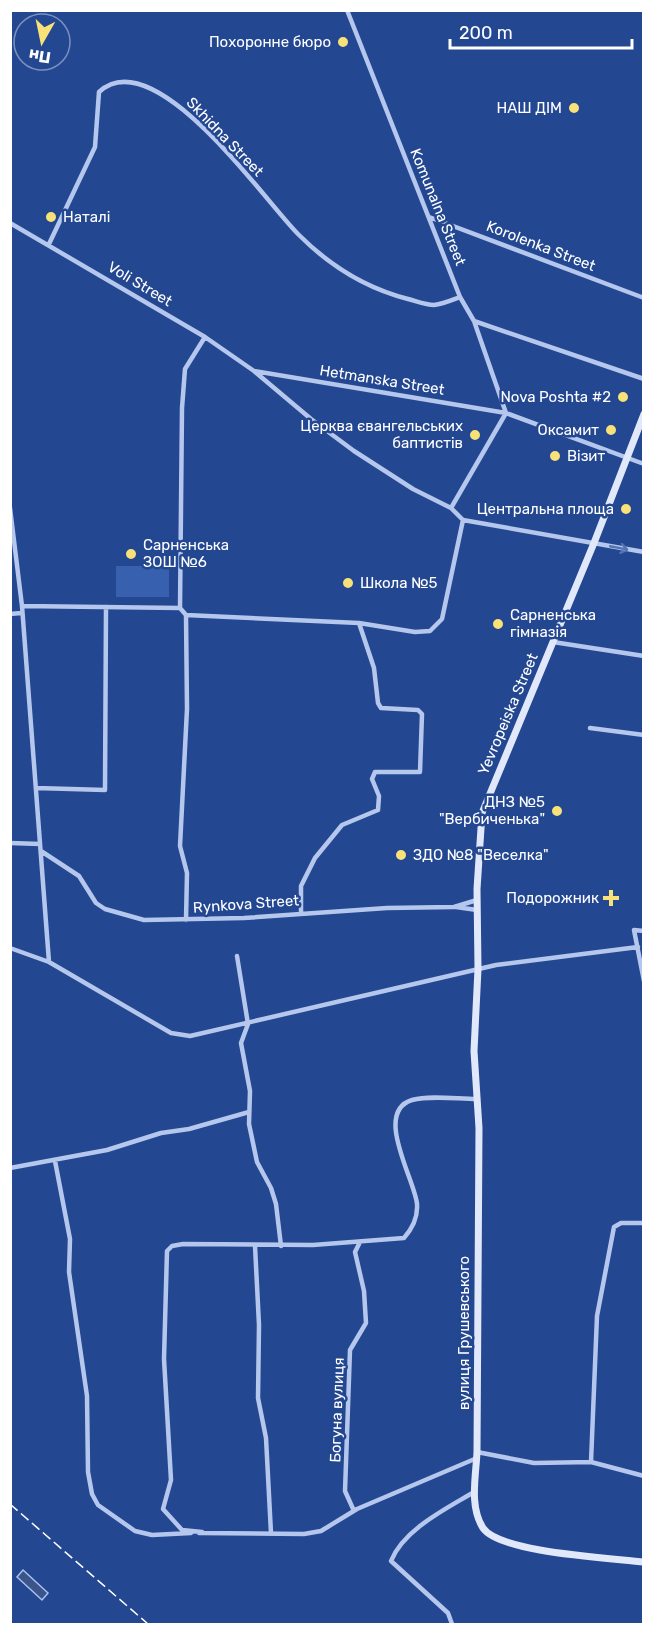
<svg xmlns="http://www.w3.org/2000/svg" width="654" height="1635" font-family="Rubik,sans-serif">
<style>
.green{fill:#3760ae}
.water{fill:#3b548a;stroke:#a9c1ed;stroke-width:1.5}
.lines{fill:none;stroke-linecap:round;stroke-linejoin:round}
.street{stroke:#b5c7ec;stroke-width:4.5}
.secondary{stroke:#e0e8fa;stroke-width:7}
.rail{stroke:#fff;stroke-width:1.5;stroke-dasharray:10 4.5;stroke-linecap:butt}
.oneway{stroke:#5674b1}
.poi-dot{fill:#f7e178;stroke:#234791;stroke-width:2}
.labels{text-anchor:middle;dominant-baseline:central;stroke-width:5;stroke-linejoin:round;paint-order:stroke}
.poi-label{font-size:15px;fill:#fff;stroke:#234791;text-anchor:end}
.street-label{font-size:15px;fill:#fff;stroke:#234791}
</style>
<rect width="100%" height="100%" fill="#234791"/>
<!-- green -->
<path class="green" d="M116 566H169V597H116Z"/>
<!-- water -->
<path class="water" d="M23 1570 48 1593 42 1600 17 1577Z"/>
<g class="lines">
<!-- street -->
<path class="street" d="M347 10 460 297 474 321 506 413
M429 217 644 298
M10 223 205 337 254 371 311 419 354 451 413 489 451 508 463 520 644 552
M49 244 95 147 99 92C155 40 266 203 299 235 330 266 365 288 408 299 416 301 426 305 434 305 443 304 452 300 460 297
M474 321 644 379
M254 371 506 413 644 464
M10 508 22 606 49 962
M451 508 506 413
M22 606 180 608
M10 614 21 613
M186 615 359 623 415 632 430 631 442 619 463 520
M553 642 644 656
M590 728 644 735
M36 788 105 790 106 607
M10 843 40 844
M41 851 79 876 96 903 105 909 144 920 244 918 387 908 454 907 477 900
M456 907 477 910
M301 913V886L315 858 342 825 378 810 379 796 372 779 375 772H420L422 714 418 710 381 708 378 703 374 668 359 623
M186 920 187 873 180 846 187 709 186 615 180 608 182 408 185 369 205 337
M644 931 634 930 644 981
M10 948 49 962 171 1033 190 1036 496 965 638 947
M237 956 248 1024 241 1043 250 1091 249 1124 257 1162 271 1188 276 1204 281 1246
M55 1161 70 1239 69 1272 87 1396 88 1472 92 1494 98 1505 135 1531 152 1535 191 1533
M10 1168 107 1150 161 1133 189 1129 249 1112
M255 1246 259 1325 258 1398 266 1438 271 1533
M477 1452 534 1463 591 1462 644 1476
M591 1462 597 1316 614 1227 621 1223H644
M354 1511 345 1491 350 1350 366 1323 364 1291 355 1252 360 1242
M202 1532 182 1530 163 1509 171 1480 164 1359 167 1251 172 1246 183 1244 313 1245 404 1238C412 1229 418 1217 417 1204 415 1180 373 1112 412 1100 431 1095 457 1099 477 1099
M199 1533 304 1534 321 1531 357 1509 477 1458
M452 1624 448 1613 391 1561C404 1529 446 1509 474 1492"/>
<!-- secondary -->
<path class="secondary" d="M644 414 594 543 482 813 477 889 478 969 474 1051 479 1128 477 1452C476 1476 469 1506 483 1528 500 1553 612 1558 644 1562"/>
<!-- rail -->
<path class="rail" d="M10 1504 148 1624"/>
</g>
<!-- one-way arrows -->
<defs><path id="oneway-shaft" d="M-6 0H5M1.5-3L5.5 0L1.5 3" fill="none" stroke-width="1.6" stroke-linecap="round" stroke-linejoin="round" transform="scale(1.5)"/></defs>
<use class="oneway" href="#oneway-shaft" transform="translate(619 548) rotate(11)"/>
<!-- markers -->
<g class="poi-dot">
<circle cx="343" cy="42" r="6"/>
<circle cx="574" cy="108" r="6"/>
<circle cx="51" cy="217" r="6"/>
<circle cx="623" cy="397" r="6"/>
<circle cx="611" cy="430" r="6"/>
<circle cx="475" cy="435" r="6"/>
<circle cx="555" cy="456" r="6"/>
<circle cx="626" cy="509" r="6"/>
<circle cx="131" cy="554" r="6"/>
<circle cx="348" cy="583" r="6"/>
<circle cx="498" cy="624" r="6"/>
<circle cx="557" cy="811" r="6"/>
<circle cx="401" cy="855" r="6"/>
<path d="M608 889h6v6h6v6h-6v6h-6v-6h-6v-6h6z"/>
</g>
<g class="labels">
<!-- poi labels -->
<g class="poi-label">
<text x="331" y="42">Похоронне бюро</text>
<text x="562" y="108">НАШ ДІМ</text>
<text x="63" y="217" text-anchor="start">Наталі</text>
<text x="611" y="397">Nova Poshta #2</text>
<text x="463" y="426">Церква євангельських<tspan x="463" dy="17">баптистів</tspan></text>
<text x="599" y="430">Оксамит</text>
<text x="567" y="456" text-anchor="start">Візит</text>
<text x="614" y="509">Центральна площа</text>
<text x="143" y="545" text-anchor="start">Сарненська<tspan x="143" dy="17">ЗОШ №6</tspan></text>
<text x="360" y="583" text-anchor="start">Школа №5</text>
<text x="510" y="615" text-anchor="start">Сарненська<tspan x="510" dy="17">гімназія</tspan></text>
<text x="545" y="802">ДНЗ №5<tspan x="545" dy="17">"Вербиченька"</tspan></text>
<text x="413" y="855" text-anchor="start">ЗДО №8 "Веселка"</text>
<text x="599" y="898">Подорожник</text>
</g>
<!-- street labels -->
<g class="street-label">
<text transform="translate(225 137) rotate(46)">Skhidna Street</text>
<text transform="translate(438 207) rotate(68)">Komunalna Street</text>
<text transform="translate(541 246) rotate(21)">Korolenka Street</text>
<text transform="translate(140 284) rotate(31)">Voli Street</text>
<text transform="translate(382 380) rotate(9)">Hetmanska Street</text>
<text transform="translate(508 714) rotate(-67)">Yevropeiska Street</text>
<text transform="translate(246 904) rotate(-4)">Rynkova Street</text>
<text transform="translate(464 1333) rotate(-90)">вулиця Грушевського</text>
<text transform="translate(337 1410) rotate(-88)">Богуна вулиця</text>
</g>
</g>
<!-- border -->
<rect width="654" height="1635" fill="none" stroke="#ffffff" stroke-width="24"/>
<!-- north arrow -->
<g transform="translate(42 42) rotate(189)"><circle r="28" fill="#234791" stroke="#7b91bd" stroke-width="1.5"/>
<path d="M0-4.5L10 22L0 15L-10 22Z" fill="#f7e178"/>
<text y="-9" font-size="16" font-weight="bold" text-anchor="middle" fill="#ffffff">Пн</text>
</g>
<!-- scale -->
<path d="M450 39v9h182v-9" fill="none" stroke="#ffffff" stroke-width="3"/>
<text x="459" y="39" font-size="18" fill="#ffffff" stroke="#234791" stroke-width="4.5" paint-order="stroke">200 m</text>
</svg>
